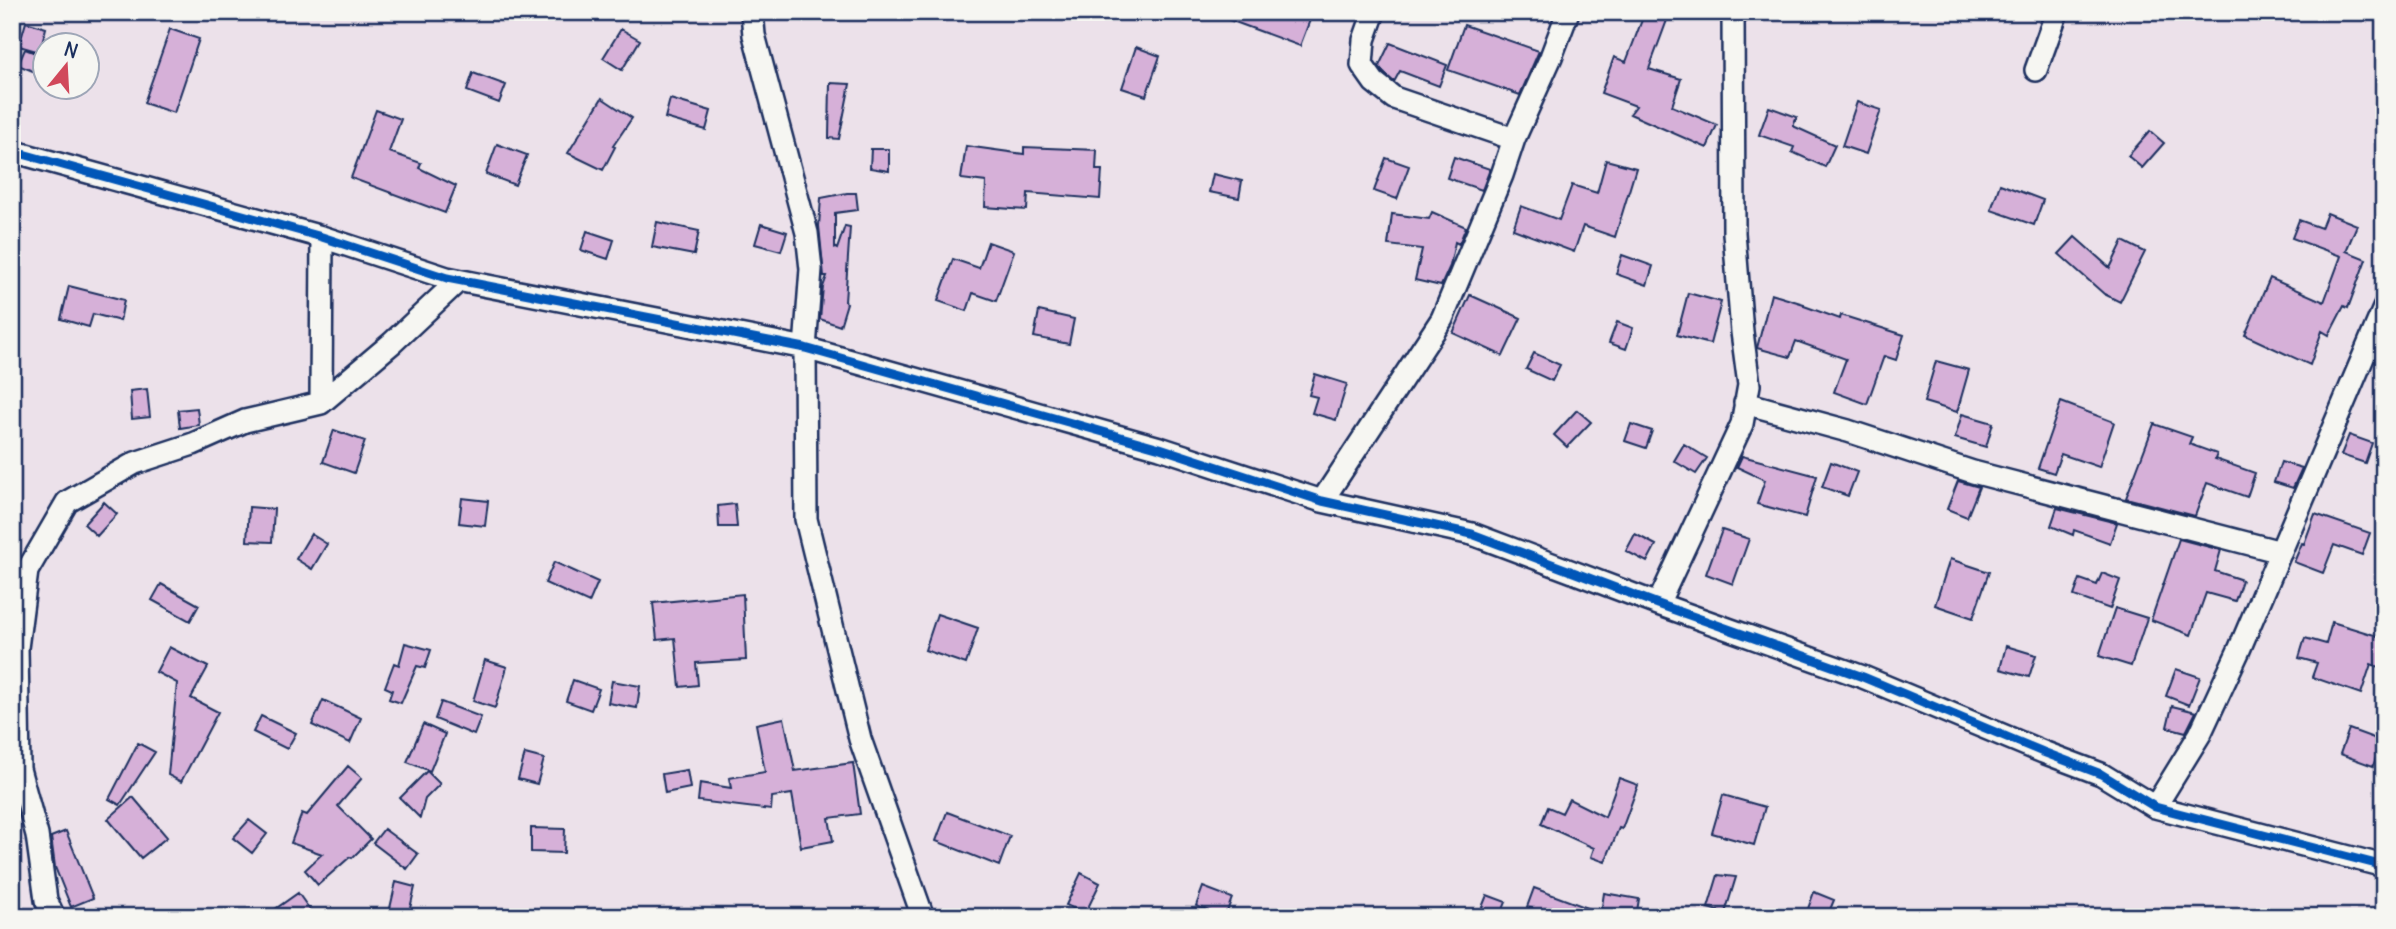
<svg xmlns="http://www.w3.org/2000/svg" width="2396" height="929" font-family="Delius,sans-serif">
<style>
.building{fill:#d6b0d8;stroke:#1b2f5e;stroke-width:2}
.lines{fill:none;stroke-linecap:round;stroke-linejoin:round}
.minor-casing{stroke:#1b2f5e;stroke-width:26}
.minor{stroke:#f6f6f2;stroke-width:21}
.cycleway-casing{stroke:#f6f6f2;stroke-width:13}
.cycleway{stroke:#0057b8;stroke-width:9}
</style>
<rect width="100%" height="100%" fill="#ece1ea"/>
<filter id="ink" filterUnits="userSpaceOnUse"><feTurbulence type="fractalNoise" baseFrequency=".0143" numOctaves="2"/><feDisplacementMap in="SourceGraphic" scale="14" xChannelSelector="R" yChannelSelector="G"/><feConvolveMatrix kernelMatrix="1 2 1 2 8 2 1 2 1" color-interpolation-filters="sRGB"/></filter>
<g filter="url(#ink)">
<!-- building -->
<path class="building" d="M1216 12H1313L1300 46 1216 15Z
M1645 12H1670L1649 69 1681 79 1672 106 1717 125 1707 148 1630 114 1636 106 1601 93 1614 57 1626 62Z
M26 22 46 28 40 52 19 46Z
M1464 25 1539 51 1520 95 1448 70Z
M170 29 199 39 174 113 144 103Z
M621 29 640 40 622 70 603 58Z
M1390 43 1447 65 1439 86 1400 71 1394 82 1384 73 1379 66Z
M1136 47 1160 56 1146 96 1122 88Z
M25 49 41 55 35 72 18 65Z
M473 73 506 85 499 103 467 91Z
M830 83 850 84 839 139 829 138Z
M602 98 632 118 613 146 615 147 603 170 568 153Z
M670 99 711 111 706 130 665 118Z
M1857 102 1881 110 1866 154 1842 146Z
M1769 107 1797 117 1793 126 1835 145 1825 167 1792 152 1794 147 1759 135Z
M376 110 401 119 389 152 421 163 419 168 456 186 445 213 351 178Z
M2150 131 2164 143 2142 168 2128 156Z
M497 144 527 155 515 185 486 174Z
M966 146 1024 154V147L1097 150 1096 170H1102L1100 199 1028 193 1027 210 985 207 986 182 961 179Z
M871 149H889V171L870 168Z
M1454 157 1490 169 1482 190 1447 178Z
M1386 158 1409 166 1397 199 1374 191Z
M1606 160 1636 168 1615 237 1583 226 1574 252 1513 229 1521 206 1559 220 1572 185 1597 193Z
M1213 174 1242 181 1239 198 1209 192Z
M2000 184 2043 200 2034 225 1991 210Z
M847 193H856L858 210 835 213V248L837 249 845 226 850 227 845 302 847 303 840 326 820 319 823 287 827 276H824L819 226 821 198Z
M1432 212 1466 227 1459 244 1455 242 1450 266 1441 286 1415 280 1422 249 1388 245 1392 214 1429 219Z
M2327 213 2357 225 2346 251 2366 259 2348 308 2344 306 2329 335 2322 331 2310 365 2245 335 2270 278 2324 302 2341 256 2292 238 2299 220 2321 228Z
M657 222 699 231 694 255 652 247Z
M761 224 787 232 781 251 755 244Z
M587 231 614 240 608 259 581 250Z
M2075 237 2110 268 2123 241 2145 252 2120 302 2104 294 2059 254Z
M988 242 1014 251 996 301 973 293 967 311 938 301 953 259 979 268Z
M1622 255 1653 266 1647 285 1616 274Z
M69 286 124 300 120 321 93 314 89 327 61 319Z
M1688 293 1721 302 1710 344 1677 335Z
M1771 294 1804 304V306L1840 319 1841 315 1904 335 1896 360 1884 356 1867 404 1834 392 1846 359 1796 341 1790 357 1757 348Z
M1470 295 1521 318 1503 356 1453 333Z
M1039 311 1074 319 1069 344 1034 337Z
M1617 322 1633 328 1626 349 1609 343Z
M1534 353 1560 365 1552 381 1526 369Z
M1936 361 1969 370 1957 412 1924 402Z
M1315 374 1347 384 1336 420 1312 413 1317 397 1309 395Z
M147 389 150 417 132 419 130 391Z
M2061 402 2114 422 2099 467 2061 454 2054 473 2038 468Z
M197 408 199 425 180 428 178 410Z
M1577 410 1591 422 1567 447 1554 435Z
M1962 414 1993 423 1986 447 1955 438Z
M1631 424 1652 431 1646 448 1625 441Z
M2154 424 2192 437 2189 444 2217 454 2215 459 2255 473 2247 497 2207 483 2195 516 2126 498Z
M334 430 365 441 354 473 323 462Z
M2349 435 2372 443 2365 463 2341 455Z
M1684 444 1707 458 1696 474 1674 461Z
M1742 456 1817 476 1805 517 1757 504 1765 480 1737 467Z
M1831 462 1857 472 1848 496 1822 487Z
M2281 462 2302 468 2293 488 2274 482Z
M1958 481 1979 487 1967 517 1947 509Z
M462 498 488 501 485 526 459 523Z
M104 502 117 514 97 536 84 524Z
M735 504 737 527H719L718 506Z
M249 507 274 509 272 542 247 541Z
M2057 508 2117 523 2110 543 2074 530 2073 535 2051 526Z
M2315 514 2370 533 2362 555 2334 545 2323 573 2294 562 2302 543 2304 544Z
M1722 530 1749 539 1733 584 1706 574Z
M311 534 327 544 312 569 296 559Z
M1635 534 1656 545 1647 562 1626 551Z
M2179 539 2221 550 2215 571 2242 580 2235 601 2206 593 2191 635 2151 620Z
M1950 559 1989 572 1973 618 1935 605Z
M554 562 598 582 589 603 545 583Z
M2102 573 2120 580 2110 609 2074 596 2080 579 2097 585Z
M161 584 199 605 190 621 152 600Z
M743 594 746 660 696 663 698 685 680 687 675 638 657 640 653 603Z
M2115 608 2147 618 2131 666 2099 656Z
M937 614 978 628 966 664 925 650Z
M2332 622 2384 638V669L2371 664 2361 694 2312 677 2317 663 2299 658 2305 638 2326 644Z
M405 643 431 650 425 668 417 666 401 703 389 699 392 690 385 687 394 663 399 665Z
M2006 646 2036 655 2029 677 2000 669Z
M169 647 208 667 191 698 218 712 181 782 168 775 177 683 156 672Z
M485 660 507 667 495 708 473 701Z
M2176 669 2200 677 2189 705 2166 696Z
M573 680 599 689 591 710 566 701Z
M612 681 640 686 637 708 608 703Z
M323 700 361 718 350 743 312 725Z
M441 702 481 717 474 735 435 719Z
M2172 706 2196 712 2186 732 2167 727Z
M261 716 296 733 287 749 253 732Z
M784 718 795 771 853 763 860 814 829 818 833 841 801 847 792 794 772 797 771 810 698 801 700 783 731 788 729 778 765 772 756 724Z
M423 724 445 734 430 771 407 762Z
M2349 729 2382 741 2373 766 2340 754Z
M138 743 155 752 120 805 109 799Z
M525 754 544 759 537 784 518 779Z
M348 766 362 778 338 806 371 839 352 858 350 857 318 885 305 870 322 854 291 843 302 813 307 815Z
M687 770 690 788 665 793 662 774Z
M427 771 440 784 425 799 420 818 400 798Z
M1619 778 1638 785 1622 829 1619 828 1605 862 1591 857 1594 848 1541 824 1548 807 1562 813 1569 799 1605 817Z
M1723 795 1765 807 1754 845 1712 833Z
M133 797 167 837 141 858 108 819Z
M947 812 1010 836 999 866 936 841Z
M249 820 267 834 252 853 233 838Z
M531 828 565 829 564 853 531 852Z
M384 829 418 854 407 869 373 843Z
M66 831 93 898 71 907 55 867 51 837Z
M1081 873 1100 883 1085 914 1066 905Z
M1718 875 1736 877 1725 913 1708 908Z
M396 882 415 887 408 917H388Z
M1203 887 1232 898 1225 917 1196 906Z
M1534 888 1601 913 1604 893 1639 899 1636 917H1553L1527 907Z
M1814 892 1834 900 1827 917H1805Z
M298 893 315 917H264Z
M1487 895 1506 902 1500 917H1478Z"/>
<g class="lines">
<!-- minor casing -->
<g class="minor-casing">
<path id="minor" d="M752 12 754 35 807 233 811 269 805 348 806 519 860 739 923 917
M1374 12 1364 40 1362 65 1374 82 1394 98 1514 139
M2036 70 2057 12
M12 151 322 237 447 278 805 348 1160 448 1322 501 1472 534 1658 604 1863 677 2043 752 2101 774 2155 807 2384 866
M321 403 322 237
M1745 403 1848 431 1973 472 2281 552
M1322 501 1442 319 1502 175 1514 139 1551 57 1568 12
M1658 604 1742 424 1749 385 1742 332 1734 233 1733 12
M12 768 19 769 37 835 46 900 54 917
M19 769 17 648 27 571 67 502 135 463 193 444 245 421 321 403 392 343 458 281
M2155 807 2200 734 2239 650 2384 308"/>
</g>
<!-- minor -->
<use href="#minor" class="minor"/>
<!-- cycleway casing -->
<g class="cycleway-casing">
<path id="cycleway" d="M12 151 322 237 447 278 805 348 1160 448 1322 501 1472 534 1658 604 1863 677 2043 752 2101 774 2155 807 2384 866"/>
</g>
<!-- cycleway -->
<use href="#cycleway" class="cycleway"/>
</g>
</g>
<!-- margin -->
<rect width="2396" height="929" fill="none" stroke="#f6f6f2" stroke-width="42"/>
<rect x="21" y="21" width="2354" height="887" fill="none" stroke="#1b2f5e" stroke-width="2.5" filter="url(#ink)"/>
<!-- north arrow -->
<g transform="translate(66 66) rotate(18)"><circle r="33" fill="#f6f6f2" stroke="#9ea6b7" stroke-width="2"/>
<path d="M0-5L12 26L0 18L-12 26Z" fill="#d1495b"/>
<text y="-10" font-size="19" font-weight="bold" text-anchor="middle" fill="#1b2f5e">N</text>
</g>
</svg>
